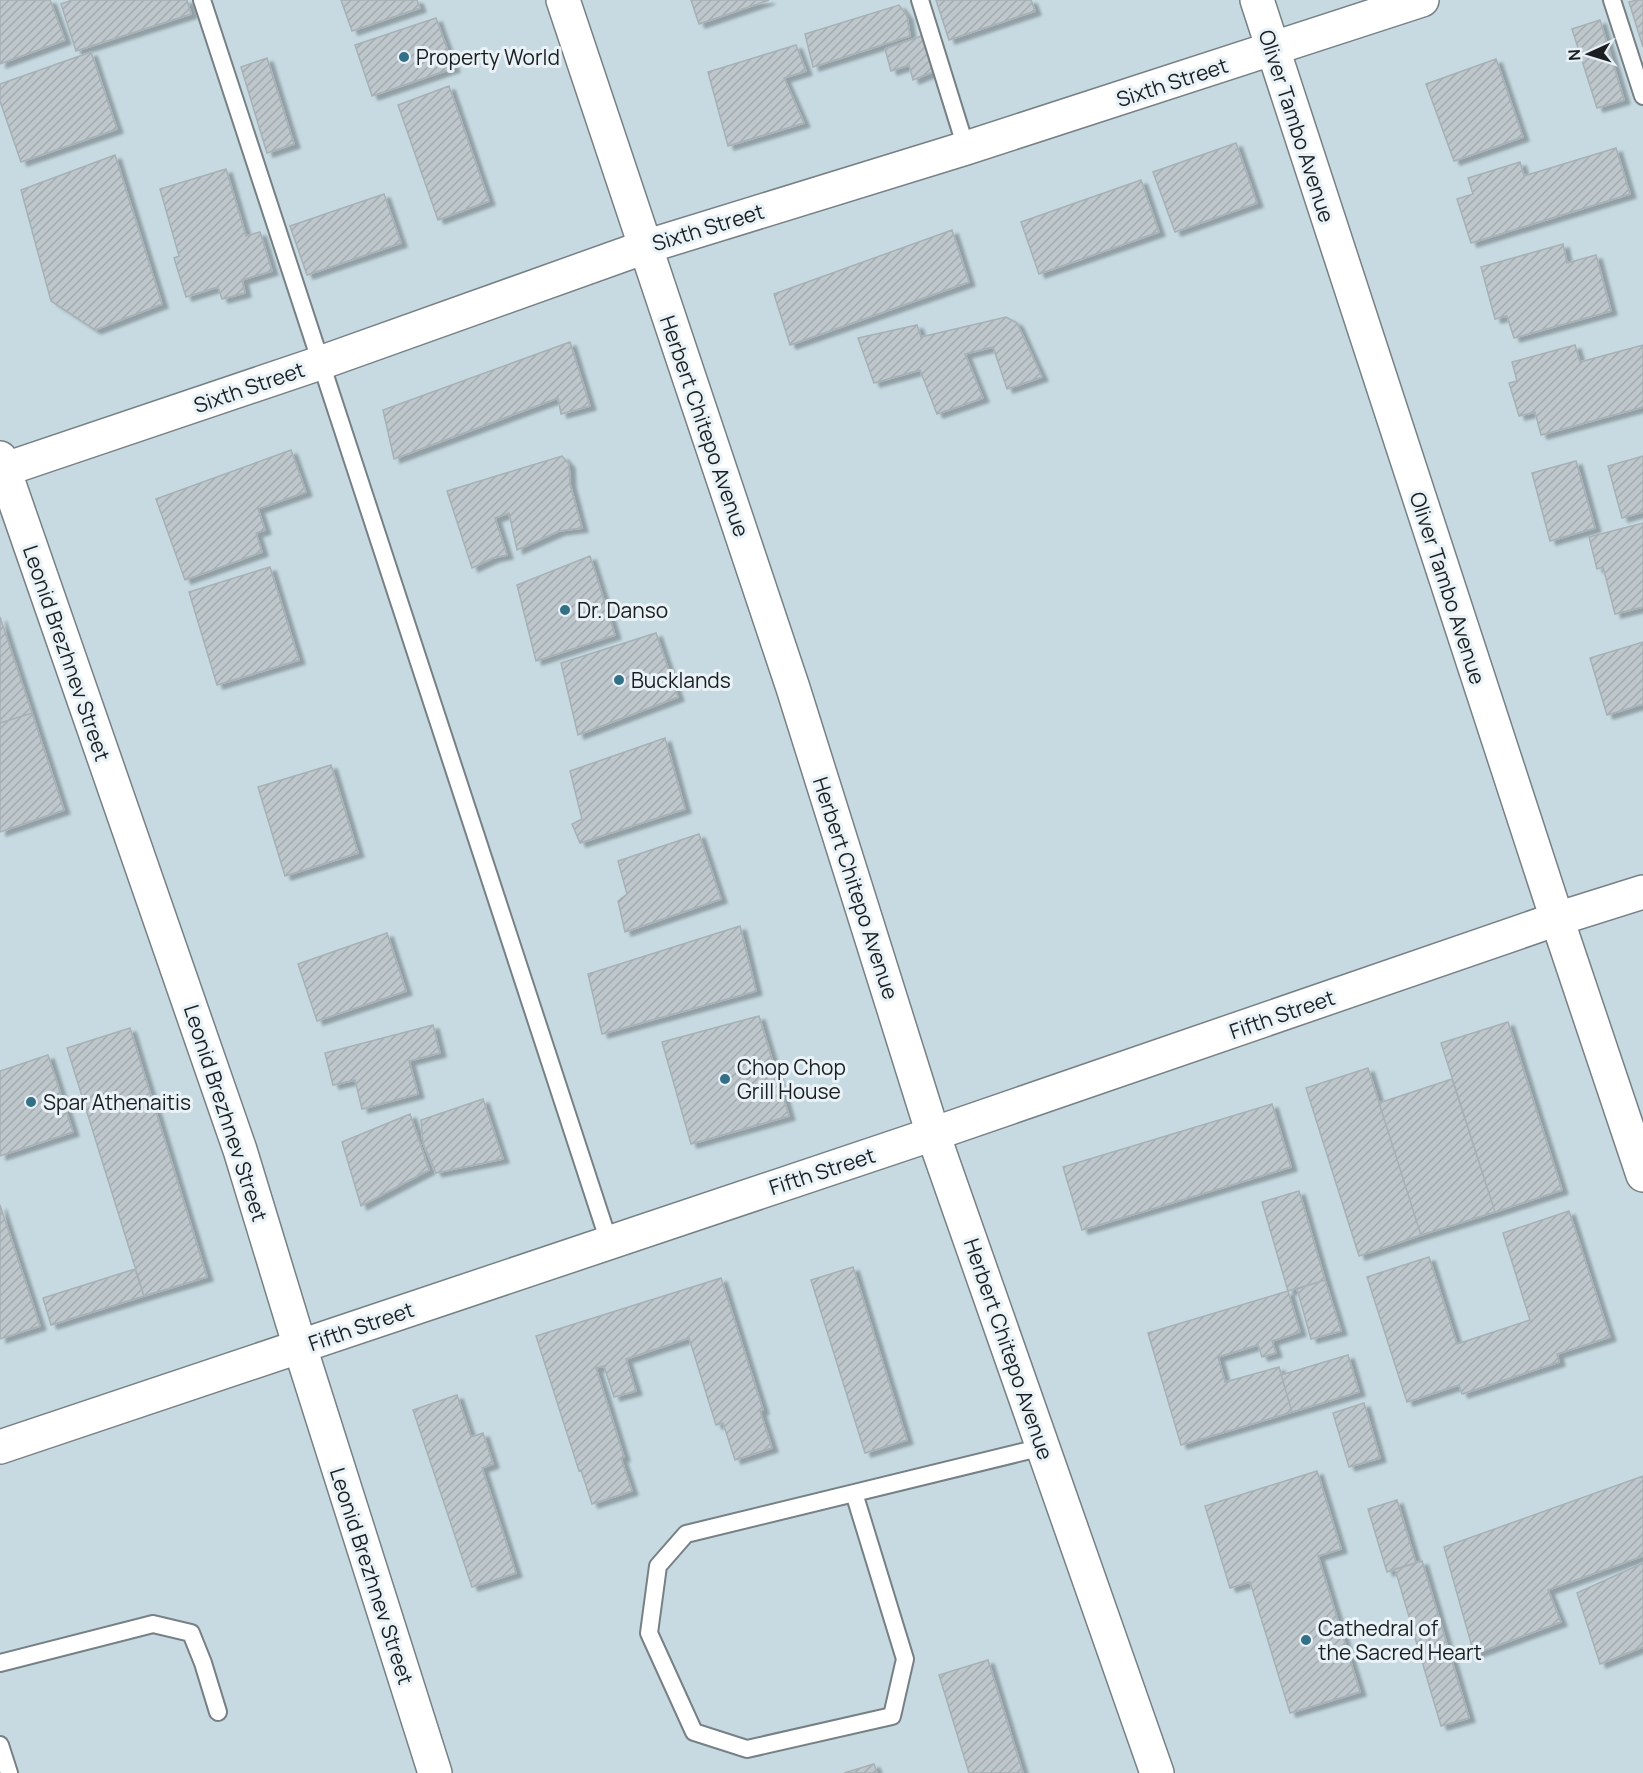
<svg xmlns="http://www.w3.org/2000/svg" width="1643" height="1773" font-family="Manrope,sans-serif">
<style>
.built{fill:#c7dae2}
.building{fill:url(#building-hatch);stroke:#a7b1b5;stroke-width:1.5;filter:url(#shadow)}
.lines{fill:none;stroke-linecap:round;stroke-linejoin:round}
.service-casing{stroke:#778085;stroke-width:20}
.minor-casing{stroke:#778085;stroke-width:36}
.secondary-casing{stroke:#778085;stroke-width:36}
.service{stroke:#fff;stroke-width:16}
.minor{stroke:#fff;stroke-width:33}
.secondary{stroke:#fff;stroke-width:33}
.poi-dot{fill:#336f86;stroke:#e8f2f7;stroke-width:2}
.labels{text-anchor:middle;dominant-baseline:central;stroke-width:6;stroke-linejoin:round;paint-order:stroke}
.poi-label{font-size:21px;fill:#1b1f21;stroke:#e8f2f7;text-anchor:start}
.street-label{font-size:21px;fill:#1b1f21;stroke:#e8f2f7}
</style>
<defs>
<pattern id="building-hatch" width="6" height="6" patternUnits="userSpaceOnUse" patternTransform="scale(1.5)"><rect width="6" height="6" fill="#bec8cc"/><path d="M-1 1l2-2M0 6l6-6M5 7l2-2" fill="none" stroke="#a3abaf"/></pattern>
<filter id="shadow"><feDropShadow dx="6" dy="4" stdDeviation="1.5" flood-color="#0004"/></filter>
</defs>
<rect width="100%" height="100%" fill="#dbe5ea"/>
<!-- built -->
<path class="built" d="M0 0H1643V1773H0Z"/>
<!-- building -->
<path class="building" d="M0 0H50L65 40 0 64Z
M72 0H187L191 14 76 51 61 4Z
M341 0H417L420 8 352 31Z
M691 0H769L699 24Z
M936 0H1031L1035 11 949 40Z
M1637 0H1643V47L1629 2Z
M899 5 907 16 910 36 813 67 805 34Z
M436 18 454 68 372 96 355 45Z
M1600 20 1624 100 1597 108 1572 29Z
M924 35 935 71 913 80 909 65 891 71 885 49Z
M796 45 806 71 784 78 804 123 728 146 708 72Z
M91 52 117 129 21 162 0 101V84Z
M267 58 294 144 267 153 241 67Z
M1496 59 1523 137 1454 161 1426 84Z
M449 86 489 201 438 220 398 105Z
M1236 143 1257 203 1175 232 1153 172Z
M1616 148 1630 194 1471 243 1457 199 1473 194 1468 178 1520 162 1524 176Z
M115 155 162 304 95 330 51 301 21 190Z
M226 169 246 236 260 232 272 271 242 280 245 293 222 299 218 287 186 297 174 258 179 256 160 189Z
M1141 180 1159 232 1039 274 1021 222Z
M384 194 401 243 307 275 290 226Z
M952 230 969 282 790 345 774 294Z
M1563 244 1567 263 1596 255 1611 311 1514 338 1507 316 1495 319 1481 267Z
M1006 317 1017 323 1042 377 1007 389 993 347 965 354 983 398 937 414 920 370 874 383 858 338 917 325 921 337Z
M570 342 590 406 561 414 558 398 394 459 383 410Z
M1575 345 1580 362 1643 345V407L1541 435 1535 412 1519 416 1509 383 1517 381 1512 362Z
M291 450 306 492 258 509 265 530 256 533 262 552 185 580 156 499Z
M562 456 569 464 570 484 582 528 559 531 517 550 509 513 495 518 507 555 493 558 472 568 447 491Z
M1643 456V512L1622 518 1608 466Z
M1576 461 1595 528 1550 541 1532 473Z
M1643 523V607L1615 614 1603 567 1597 569 1589 537Z
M590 556 615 635 536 661 517 585Z
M270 567 299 660 217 685 189 592Z
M0 617 32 713 0 723Z
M656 633 678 697 578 735 561 663Z
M1643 642V704L1607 715 1590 658Z
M32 713 64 810 0 832V723Z
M665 738 685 809 580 843 572 824 582 819 570 771Z
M331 765 358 853 285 876 258 787Z
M699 834 721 899 625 932 618 901 627 894 618 861Z
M740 926 756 991 602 1034 588 974Z
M387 933 406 991 317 1021 298 964Z
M759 1016 789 1116 691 1144 662 1042Z
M1508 1022 1562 1190 1495 1212 1441 1043Z
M433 1025 440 1053 409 1061 418 1094 362 1109 355 1080 333 1085 325 1053Z
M130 1028 207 1277 144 1296 67 1048Z
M48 1055 73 1132 0 1156V1071Z
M1368 1068 1421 1235 1359 1256 1306 1088Z
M1452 1079 1495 1212 1421 1235 1379 1103Z
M483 1099 503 1159 436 1173 423 1143 421 1120Z
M1272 1104 1291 1167 1082 1230 1063 1167Z
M410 1114 429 1170 361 1206 342 1142Z
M1299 1191 1325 1280 1288 1291 1262 1202Z
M0 1205 40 1326 0 1339Z
M1569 1211 1610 1337 1557 1354 1559 1362 1462 1394 1459 1385 1407 1402 1367 1277 1429 1257 1457 1344 1530 1320 1503 1233Z
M853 1267 907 1440 865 1453 811 1280Z
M135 1269 144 1296 51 1325 43 1298Z
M721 1278 763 1410 760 1411 772 1448 735 1460 723 1423 716 1425 689 1338 626 1359 636 1391 614 1397 604 1366 596 1368 624 1457 621 1458 632 1491 592 1504 581 1470 579 1471 536 1336Z
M1325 1280 1341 1331 1311 1339 1297 1289Z
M1288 1291 1300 1332 1272 1341 1276 1353 1262 1357 1258 1345 1218 1357 1225 1382 1279 1367 1292 1412 1181 1445 1148 1333Z
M1348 1355 1359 1392 1292 1412 1281 1375Z
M457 1395 471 1437 483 1433 493 1464 482 1468 516 1573 472 1587 413 1410Z
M1364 1403 1380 1458 1349 1467 1333 1413Z
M1317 1471 1341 1549 1318 1556 1360 1692 1290 1713 1250 1582 1230 1588 1205 1506Z
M1643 1476V1556L1548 1590 1561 1622 1474 1654 1444 1547Z
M1397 1500 1416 1563 1387 1572 1368 1509Z
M1422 1561 1469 1718 1441 1726 1395 1569Z
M1643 1563V1647L1600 1664 1577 1593Z
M988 1660 1023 1773H969L939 1675Z
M874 1764 877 1773H844Z"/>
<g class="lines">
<!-- service casing -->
<g class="service-casing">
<path id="service" d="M202 0 609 1242
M920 0 966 148
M1612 0 1643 96
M854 1493 905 1659 892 1716 747 1749 694 1732 649 1633 658 1566 686 1534 1043 1447
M0 1663 153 1624 191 1633 203 1663 218 1712
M0 1745 9 1773"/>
</g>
<!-- minor casing -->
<g class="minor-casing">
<path id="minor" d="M1257 0 1557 919 1643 1175
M0 458 240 1150 300 1347 435 1773
M0 471 320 363 645 247 966 148 1422 0
M0 1447 933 1134 1557 919 1643 892"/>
</g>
<!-- secondary casing -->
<g class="secondary-casing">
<path id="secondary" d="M563 0 793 688 933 1134 1157 1773"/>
</g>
<!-- service -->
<use href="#service" class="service"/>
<!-- minor -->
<use href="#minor" class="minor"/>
<!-- secondary -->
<use href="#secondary" class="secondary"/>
</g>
<!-- markers -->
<g class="poi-dot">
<circle cx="404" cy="57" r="6"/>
<circle cx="565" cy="610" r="6"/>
<circle cx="619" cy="680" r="6"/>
<circle cx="725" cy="1079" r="6"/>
<circle cx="31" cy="1102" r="6"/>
<circle cx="1306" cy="1640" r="6"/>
</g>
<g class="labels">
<!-- poi labels -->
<g class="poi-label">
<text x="416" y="57">Property World</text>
<text x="577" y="610">Dr. Danso</text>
<text x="631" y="680">Bucklands</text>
<text x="737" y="1067">Chop Chop<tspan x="737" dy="24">Grill House</tspan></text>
<text x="43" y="1102">Spar Athenaitis</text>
<text x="1318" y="1628">Cathedral of<tspan x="1318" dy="24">the Sacred Heart</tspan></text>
</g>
<!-- street labels -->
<g class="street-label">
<text transform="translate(1172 82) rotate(-18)">Sixth Street</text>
<text transform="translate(1297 126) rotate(72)">Oliver Tambo Avenue</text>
<text transform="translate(708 227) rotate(-17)">Sixth Street</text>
<text transform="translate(249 387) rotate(-19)">Sixth Street</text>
<text transform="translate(705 426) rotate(71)">Herbert Chitepo Avenue</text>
<text transform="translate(1448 588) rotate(72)">Oliver Tambo Avenue</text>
<text transform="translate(67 653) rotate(71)">Leonid Brezhnev Street</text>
<text transform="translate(856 888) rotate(72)">Herbert Chitepo Avenue</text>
<text transform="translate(1282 1014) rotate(-19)">Fifth Street</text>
<text transform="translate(226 1113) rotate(72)">Leonid Brezhnev Street</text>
<text transform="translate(822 1171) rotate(-18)">Fifth Street</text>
<text transform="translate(361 1326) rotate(-19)">Fifth Street</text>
<text transform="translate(1009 1349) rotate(71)">Herbert Chitepo Avenue</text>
<text transform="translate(372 1576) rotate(72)">Leonid Brezhnev Street</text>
</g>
</g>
<!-- north arrow -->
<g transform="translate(1589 54) rotate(266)" stroke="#e8f2f7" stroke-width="4.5" paint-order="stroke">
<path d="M0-4.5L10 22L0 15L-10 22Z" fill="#1b1f21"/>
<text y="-9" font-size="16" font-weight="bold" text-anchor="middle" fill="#1b1f21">N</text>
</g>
</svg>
